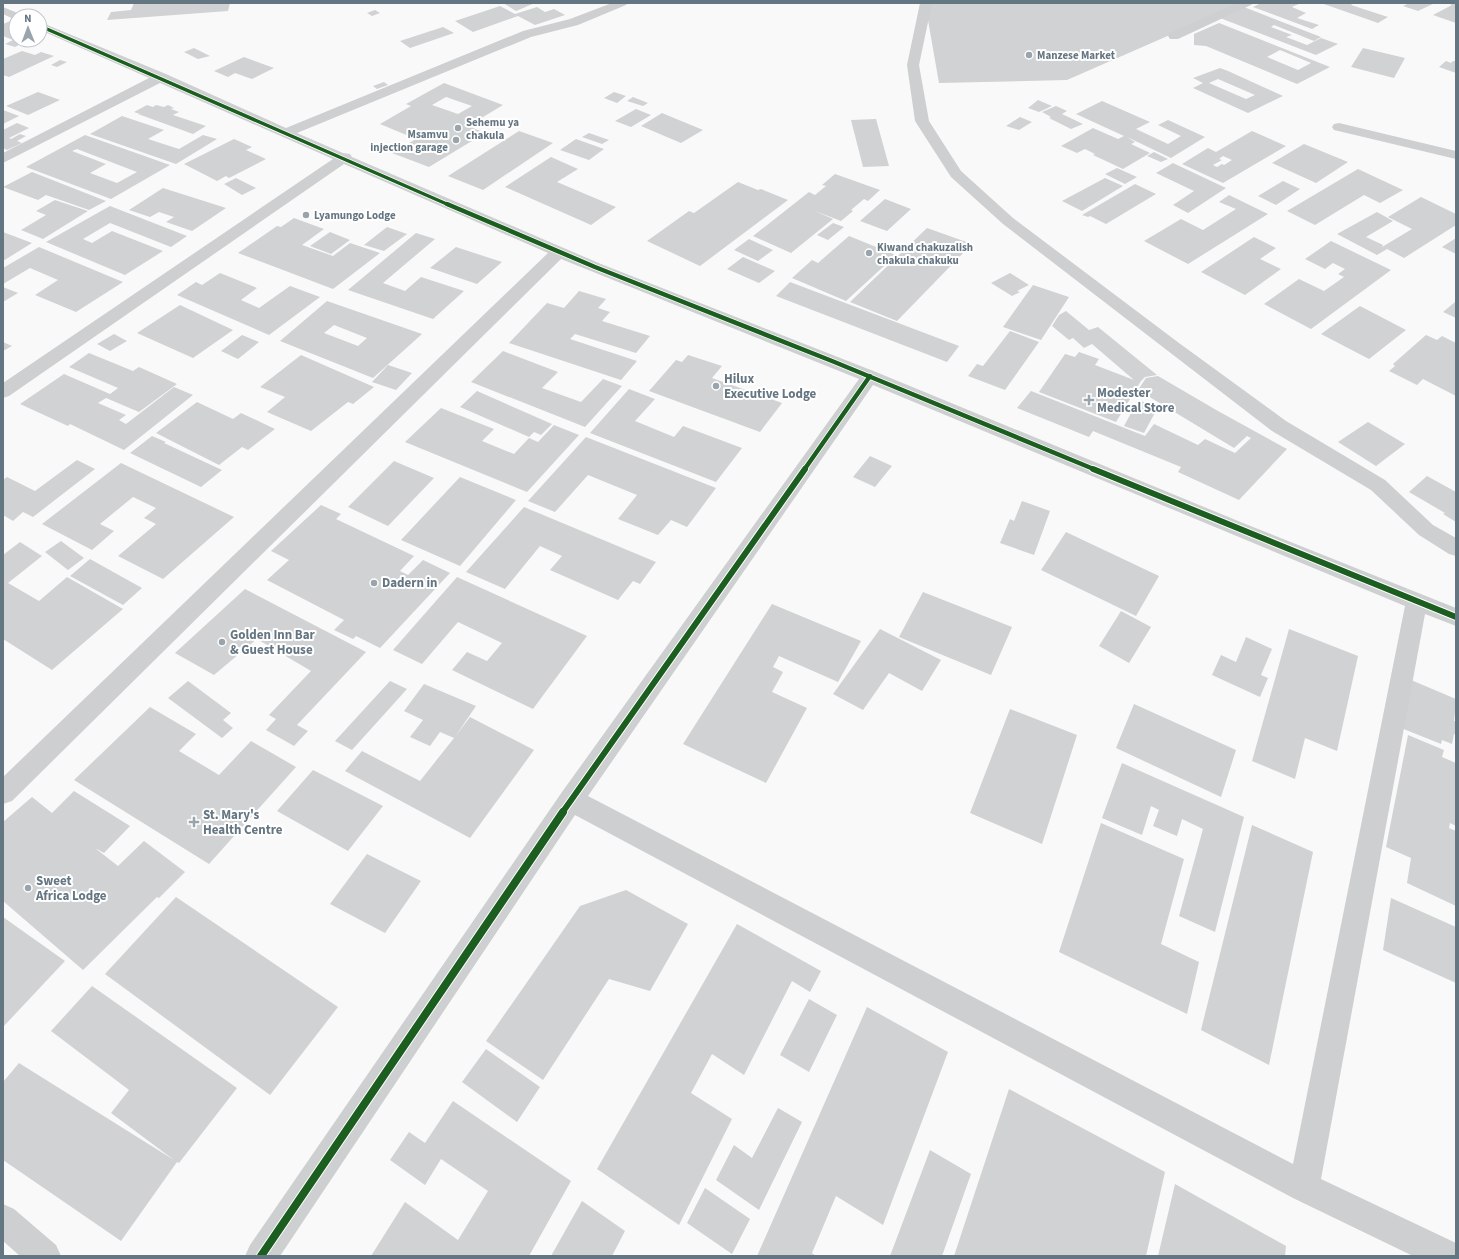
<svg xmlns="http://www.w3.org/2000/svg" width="1459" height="1259" font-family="'Source Sans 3',sans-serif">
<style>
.building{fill:#d0d2d3;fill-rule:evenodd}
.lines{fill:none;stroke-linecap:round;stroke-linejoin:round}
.minor{fill:#cecfd0;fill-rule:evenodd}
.cycleway-far3-casing{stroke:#fff;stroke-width:5}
.cycleway-far2-casing{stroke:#fff;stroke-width:6}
.cycleway-far1-casing{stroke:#fff;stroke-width:8}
.cycleway-casing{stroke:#fff;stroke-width:10}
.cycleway-far3{stroke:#1b5e20;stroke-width:3.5}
.cycleway-far2{stroke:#1b5e20;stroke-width:4.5}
.cycleway-far1{stroke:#1b5e20;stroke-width:6}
.cycleway{stroke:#1b5e20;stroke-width:8}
.poi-dot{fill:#99a4ac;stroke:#fff;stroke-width:1.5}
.labels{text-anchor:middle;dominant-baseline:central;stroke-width:4;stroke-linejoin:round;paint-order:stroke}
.far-poi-label{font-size:11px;font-weight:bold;fill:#657683;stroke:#fff;text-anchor:start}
.poi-label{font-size:13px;font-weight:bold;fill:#657683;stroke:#fff;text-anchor:start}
</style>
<rect width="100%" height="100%" fill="#f9f9f9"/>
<!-- building -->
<path class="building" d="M134 3H230L228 11 107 20 111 12 131 10Z
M503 3H535L516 11Z
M925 3H1243L1067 80 939 83Z
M1261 3H1301L1292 7 1306 13 1297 18 1319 25 1312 29 1253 7Z
M1321 3H1354L1351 5 1388 17 1378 23Z
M1409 3H1435L1418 11 1403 6Z
M1447 3H1456V23L1433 15 1452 5Z
M500 6 515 14 537 7 545 12 554 9 565 15 535 25 518 16 473 32 455 21Z
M1244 7 1321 37 1314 41 1274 25 1271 27 1292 35 1286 37 1307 45 1321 38 1338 44 1316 55 1220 18Z
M375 10 380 13 372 16 367 13Z
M13 20 16 21V40H15L23 43 15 47 5 44 13 40 3 36V24Z
M1219 23 1330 67 1297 84 1206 46 1194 45V34ZM1280 50 1311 63 1298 70 1267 57Z
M443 27 454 33 410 48 400 41Z
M194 48 210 56 198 59 184 52Z
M1363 48 1405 58 1394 78 1351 67Z
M22 51 35 55 41 52 54 56 9 77 3 75V59Z
M244 57 274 68 252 79 235 73 228 77 214 71Z
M60 60 67 62 57 67 51 65Z
M1446 61 1451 63 1453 61H1456V73L1439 67Z
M1220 68 1228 71 1283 96 1248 113 1193 88 1203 83 1193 78ZM1218 79 1255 95 1246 99 1209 83Z
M384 82 388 85 377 89 373 86Z
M444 83 503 105 468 126 485 133 429 167 392 153 416 139 380 124 411 106 406 104ZM446 97 472 106 458 114 432 105Z
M38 92 60 100 28 115 6 106Z
M614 92 626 96 617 103 604 98Z
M633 97 648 103 643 106 627 101Z
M1038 100 1052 106 1039 112 1028 108Z
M1102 101 1150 122 1136 129 1168 144 1181 136 1158 125 1168 120 1205 137 1171 158 1127 137 1135 142 1131 144 1150 153 1123 169 1093 155 1095 154 1085 149 1077 153 1061 146 1093 128 1118 139 1124 136 1076 114Z
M147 105 153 107 156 105 164 107 168 105 174 108 171 109 179 112 173 115 206 126 193 134 138 114H140L134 112Z
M1056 106 1067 111 1062 114 1083 124 1071 129 1049 118 1051 117 1042 112Z
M636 109 651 115 631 127 615 121Z
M3 110 19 116 3 124Z
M662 113 703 130 681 143 641 126Z
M122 116 164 130 148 139 179 149 203 135 217 139 176 164 90 134Z
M1020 117 1032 122 1019 130 1006 126Z
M876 119 889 166 863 167 851 120Z
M17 123 29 128 9 138 11 139 20 134 26 136 17 141 22 143 7 150 3 148V130Z
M519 131 553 143 483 190 448 176Z
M1252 131 1286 146 1223 183 1182 164 1208 148 1216 152ZM1223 156 1232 160 1224 165 1222 164 1217 167 1213 165 1222 160 1219 159Z
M589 133 609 140 602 144 582 137Z
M85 135 170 165 111 199 26 167ZM77 149 137 172 117 183 90 173 106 164 72 151Z
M234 139 252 147 246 150 266 159 229 178 226 176 217 181 184 164Z
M576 139 604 149 589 160 560 150Z
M1304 144 1348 162 1316 183 1272 163Z
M1154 152 1168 159 1161 162 1147 156Z
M551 157 578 169 557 182 616 207 591 225 505 187Z
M1173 163 1226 188 1188 213 1173 205 1194 191 1156 173Z
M1117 168 1137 177 1125 184 1105 174Z
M1358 169 1403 190 1380 203 1364 195 1315 225 1287 211Z
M32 172 106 201 89 210 46 195 38 200 3 187Z
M835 174 880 190 868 201 864 199 851 210 853 211 841 221 815 211 833 219 791 253 753 236 809 192 815 195 826 186 822 185Z
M236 178 256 188 242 195 224 184Z
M1105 178 1123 186 1082 211 1062 201Z
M1283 181 1300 189 1276 205 1258 196Z
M738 182 758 190 761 189 788 200 700 266 647 241 689 211 694 213Z
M1135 184 1156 194 1106 224 1090 216 1088 217 1082 215Z
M163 188 226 208 192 231 166 222 174 217 159 212 150 217 129 210Z
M1229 195 1268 214 1188 264 1144 241 1181 219 1203 230 1236 209 1219 202Z
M1421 197 1456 214V225L1404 258 1387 249 1377 255 1337 234 1377 212 1393 221 1366 237 1383 245 1382 247 1412 229 1388 217Z
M885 199 911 209 887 231 860 221Z
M55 200 88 211 43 239 21 230 46 215 36 211Z
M110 206 187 236 171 247 110 223 83 239 92 243 112 231 163 251 125 275 46 242Z
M294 218 324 229 302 245 333 256 350 243 380 253 333 289 238 253 277 226 281 227Z
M833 223 844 227 828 240 817 235Z
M387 227 407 234 384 251 364 245Z
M927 228 972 244 897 321 850 302Z
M3 232 32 243 3 261Z
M330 232 350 240 331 254 310 246Z
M416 233 435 239 383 283 405 291 421 277 464 291 433 319 348 290Z
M849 236 896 255 846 301 792 278 812 260 818 263Z
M1254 237 1276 248 1260 259 1281 269 1245 295 1201 272Z
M1456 238V254L1442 247Z
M749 239 773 250 758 261 734 250Z
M1331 241 1391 270 1311 329 1264 304 1299 279 1324 291 1344 277 1338 274 1345 269 1333 263 1325 269 1305 259Z
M39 247 123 282 76 312 35 295 58 280 30 268 3 284V268Z
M456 247 502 262 477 284 430 268Z
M743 257 775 271 759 283 727 269Z
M220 273 257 288 241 300 259 308 290 286 320 297 269 335 177 295 196 282 202 285Z
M1010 273 1029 285 1017 291 1020 292 1012 296 991 283Z
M790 282 959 346 947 362 776 296Z
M1033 285 1069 297 1041 340 1003 327Z
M3 287 18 293 3 302Z
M579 291 606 299 598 308 610 312 602 321 650 336 636 353 575 334 570 339 637 361 621 380 509 343 547 303 564 308Z
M327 301 422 334 373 378 280 341ZM334 325 367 338 358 346 324 333Z
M1455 302 1456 303V318L1443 312Z
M180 305 233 330 193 358 137 333Z
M1360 306 1406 330 1369 359 1321 334Z
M1066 311 1089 330 1098 327 1157 375 1145 377 1141 381 1116 422 1039 392 1065 354 1075 357 1079 352 1099 359 1095 365 1134 380 1092 344 1084 348 1073 338 1069 340 1052 326 1059 315Z
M1010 331 1039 342 1005 390 968 376 977 364 983 366Z
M114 334 127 341 110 351 97 344Z
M242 335 259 342 238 359 221 351Z
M1426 335 1437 340 1442 336 1456 343V396L1423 379 1417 385 1389 371 1395 366 1393 364Z
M3 342 12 346 3 351Z
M503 351 558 372 542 388 581 402 603 379 622 386 585 427 471 382Z
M89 353 133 371 139 367 177 384 139 412 106 398 98 403 126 415 119 420 126 424 174 387 193 395 124 450 70 424 68 426 20 404 64 374 110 394 118 388 69 367Z
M301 355 374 387 353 404 348 402 311 431 267 412 285 397 260 387Z
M688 355 722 366 712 378 782 403 760 432 649 391 676 360 682 362Z
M388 365 412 373 396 390 372 382Z
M1158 376 1218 411 1287 449 1239 500 1178 472 1181 467 1093 431 1089 437 1017 408 1031 391 1145 436 1154 424 1198 445 1205 439 1235 453 1251 438 1247 436 1234 448 1138 390 1146 378Z
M629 389 655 399 635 421 674 437 683 426 742 448 716 482 590 433Z
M477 391 552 424 541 435 534 432 529 437 460 407Z
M1138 400 1158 407 1144 433 1124 426Z
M197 402 233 419 241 413 275 429 248 450 242 447 219 465 156 433Z
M441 408 494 429 482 441 514 454 529 438 538 442 554 425 579 435 527 492 405 442Z
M1368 422 1405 444 1376 466 1338 442Z
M152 436 166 442 164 443 222 470 201 487 130 453Z
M586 437 716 488 687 527 671 520 658 535 618 519 637 495 588 475 555 512 528 501Z
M870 456 892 466 875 487 853 477Z
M77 460 95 469 33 517 23 512 13 521 3 515V480L7 477 35 491Z
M394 461 434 478 388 526 348 507Z
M121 463 234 517 163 579 118 556 156 524 144 518 156 508 133 497 100 524 114 531 92 550 42 524Z
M1427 476 1456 492V522L1443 514 1445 513 1409 492Z
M460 477 516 500 460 566 401 540Z
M1022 501 1050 511 1034 555 1000 543 1010 519 1014 521Z
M321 505 341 514 336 519 414 556 400 571 408 575 423 560 450 573 380 648 356 636 353 639 334 630 344 620 267 580 289 560 271 551Z
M524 507 656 562 640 584 633 581 618 600 550 570 562 556 540 546 505 589 466 572Z
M1066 532 1159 576 1136 616 1041 570Z
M61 541 84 558 68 570 45 552Z
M20 542 42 556 8 583 39 601 67 577 123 609 52 670 3 639V555Z
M90 559 142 588 123 605 70 576Z
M457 577 587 636 533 709 452 670 467 652 487 661 502 643 458 622 422 664 393 650Z
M245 589 366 652 297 725 308 731 294 746 266 730 276 719 269 715 311 671 257 639 214 675 175 653Z
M923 592 1012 627 991 675 899 637Z
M772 604 861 641 838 682 779 656 773 667 783 672 772 692 807 708 766 783 683 744Z
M1121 611 1151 627 1129 663 1099 646Z
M880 629 941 660 922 691 889 673 863 710 833 694Z
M1289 629 1358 656 1337 751 1305 738 1295 779 1252 761Z
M1246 637 1272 649 1261 675 1268 678 1260 697 1212 675 1221 655 1236 662Z
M1411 680 1456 699V713L1455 712 1454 721H1456V735L1454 734 1452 744 1442 740 1441 744 1401 728Z
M188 681 231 713 223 720 233 728 222 738 168 698Z
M390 681 407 689 352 750 335 741Z
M424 684 476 706 455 737 470 717 534 750 470 838 345 771 362 751 420 781 454 738 440 732 430 746 410 737 423 720 404 711Z
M1134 704 1236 750 1221 797 1116 748Z
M150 707 196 734 179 751 219 775 251 741 296 767 209 864 74 780Z
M1010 709 1077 735 1042 844 970 813Z
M1408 735 1444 750 1442 757 1456 763V826L1450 823 1449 828 1456 831V906L1407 883 1411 858 1386 847Z
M1122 763 1244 817 1215 932 1179 916 1203 829 1182 819 1177 836 1153 826 1159 810 1151 806 1142 835 1102 818Z
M313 770 383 806 348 851 277 811Z
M74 791 130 826 104 853 95 848 118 866 144 841 185 872 159 898 157 897 83 970 3 901V822L32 797 52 813Z
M1101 823 1184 859 1161 944 1199 962 1187 1014 1059 952Z
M1252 825 1313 852 1269 1065 1201 1030Z
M367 854 421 881 385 933 330 904Z
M626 890 688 924 650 991 609 979 543 1080 486 1041 580 906Z
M176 897 338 1007 270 1095 105 974Z
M1391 898 1456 927V983L1383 950Z
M3 917 65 961 3 1027Z
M737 924 821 971 810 992 792 981 744 1075 712 1054 691 1093 732 1119 679 1225 597 1169Z
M92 986 237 1088 179 1163 177 1162 121 1241 3 1160V1082L19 1063 174 1160 111 1113 129 1090 51 1031Z
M809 999 837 1015 809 1072 780 1055Z
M867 1007 948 1052 883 1225 836 1196 812 1253 816 1256H757Z
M486 1049 540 1087 517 1122 462 1082Z
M1009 1089 1165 1172 1146 1256H954Z
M453 1101 571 1181 529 1256H371L405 1202 458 1240 488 1191 441 1159 425 1185 390 1160 409 1132 425 1143Z
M778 1108 802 1122 759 1210 716 1180 734 1145 752 1158Z
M930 1150 971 1174 942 1256H890Z
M1175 1184 1286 1246 1285 1256H1158Z
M705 1188 750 1219 732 1254 687 1223Z
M582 1201 625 1231 612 1256H551Z"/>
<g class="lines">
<!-- minor -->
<path class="minor" d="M612 3H628L626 5 578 25 531 37 297 133 343 153 350 154 352 157 601 264 876 372 1243 523 1456 608V626L1425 614 1321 1179 1456 1243V1256H1413L1293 1198 575 815 280 1256H245L250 1245 562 792 859 379 561 259 12 801 3 804V777L548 253 344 164 9 396 3 398V383L333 159 160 83 3 163V153L149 78 40 30V22L166 74 286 128 523 31 570 19ZM873 385 1405 606 1293 1164 588 796Z
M920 3H932L919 65 929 121 961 171 1013 218 1179 343 1286 421 1385 480 1433 525 1456 538V556L1449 554 1419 535 1371 490 1272 431 1003 224 951 177 915 121 907 65Z
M1237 3H1253L1251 5 1178 39H1170L1168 36 1170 33Z
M3 7 20 14 22 16H16V20L3 14Z
M1339 123 1456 151V159L1334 130 1332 127 1334 124Z
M3 1204 14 1209 56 1245 61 1256H20L3 1241Z"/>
<!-- cycleway-far3 casing -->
<g class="cycleway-far3-casing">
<path id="cycleway-far3" d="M40 26 449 205"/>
</g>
<!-- cycleway-far2 casing -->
<g class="cycleway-far2-casing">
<path id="cycleway-far2" d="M447 204 595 267 832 361 1096 470
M804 470 870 376"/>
</g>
<!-- cycleway-far1 casing -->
<g class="cycleway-far1-casing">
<path id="cycleway-far1" d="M1093 469 1456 617
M562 813 805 469"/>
</g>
<!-- cycleway casing -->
<g class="cycleway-casing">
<path id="cycleway" d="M261 1256 563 812"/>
</g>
<!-- cycleway-far3 -->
<use href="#cycleway-far3" class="cycleway-far3"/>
<!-- cycleway-far2 -->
<use href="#cycleway-far2" class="cycleway-far2"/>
<!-- cycleway-far1 -->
<use href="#cycleway-far1" class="cycleway-far1"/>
<!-- cycleway -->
<use href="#cycleway" class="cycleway"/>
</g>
<!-- markers -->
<g class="poi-dot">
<circle cx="1029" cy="55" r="4"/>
<circle cx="458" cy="128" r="4"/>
<circle cx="456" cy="140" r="4"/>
<circle cx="306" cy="215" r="4"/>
<circle cx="869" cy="253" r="4"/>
<circle cx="716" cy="386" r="4"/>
<path d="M1087 394h4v4h4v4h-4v4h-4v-4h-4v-4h4z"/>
<circle cx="374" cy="583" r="4"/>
<circle cx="222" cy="642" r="4"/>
<path d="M192 816h4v4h4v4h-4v4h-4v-4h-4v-4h4z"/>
<circle cx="28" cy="888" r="4"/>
</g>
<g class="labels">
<!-- far-poi labels -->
<g class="far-poi-label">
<text x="1037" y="55">Manzese Market</text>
<text x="466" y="122">Sehemu ya<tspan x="466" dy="13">chakula</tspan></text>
<text x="448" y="134" text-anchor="end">Msamvu<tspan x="448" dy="13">injection garage</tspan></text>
<text x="314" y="215">Lyamungo Lodge</text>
<text x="877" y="247">Kiwand chakuzalish<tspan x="877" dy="13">chakula chakuku</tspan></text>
</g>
<!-- poi labels -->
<g class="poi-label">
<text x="724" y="379">Hilux<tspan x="724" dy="15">Executive Lodge</tspan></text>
<text x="1097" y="393">Modester<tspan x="1097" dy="15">Medical Store</tspan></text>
<text x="382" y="583">Dadern in</text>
<text x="230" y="635">Golden Inn Bar<tspan x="230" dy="15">&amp; Guest House</tspan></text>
<text x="203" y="815">St. Mary's<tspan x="203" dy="15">Health Centre</tspan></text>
<text x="36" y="881">Sweet<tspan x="36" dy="15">Africa Lodge</tspan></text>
</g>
</g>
<!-- border -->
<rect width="1459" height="1259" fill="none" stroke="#657683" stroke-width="8"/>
<!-- north arrow -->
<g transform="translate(28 28) rotate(359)"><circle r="19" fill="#ffffff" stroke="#c1c8cd"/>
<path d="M0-3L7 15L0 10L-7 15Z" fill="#99a4ac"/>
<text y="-6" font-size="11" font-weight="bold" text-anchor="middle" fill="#657683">N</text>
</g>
</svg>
